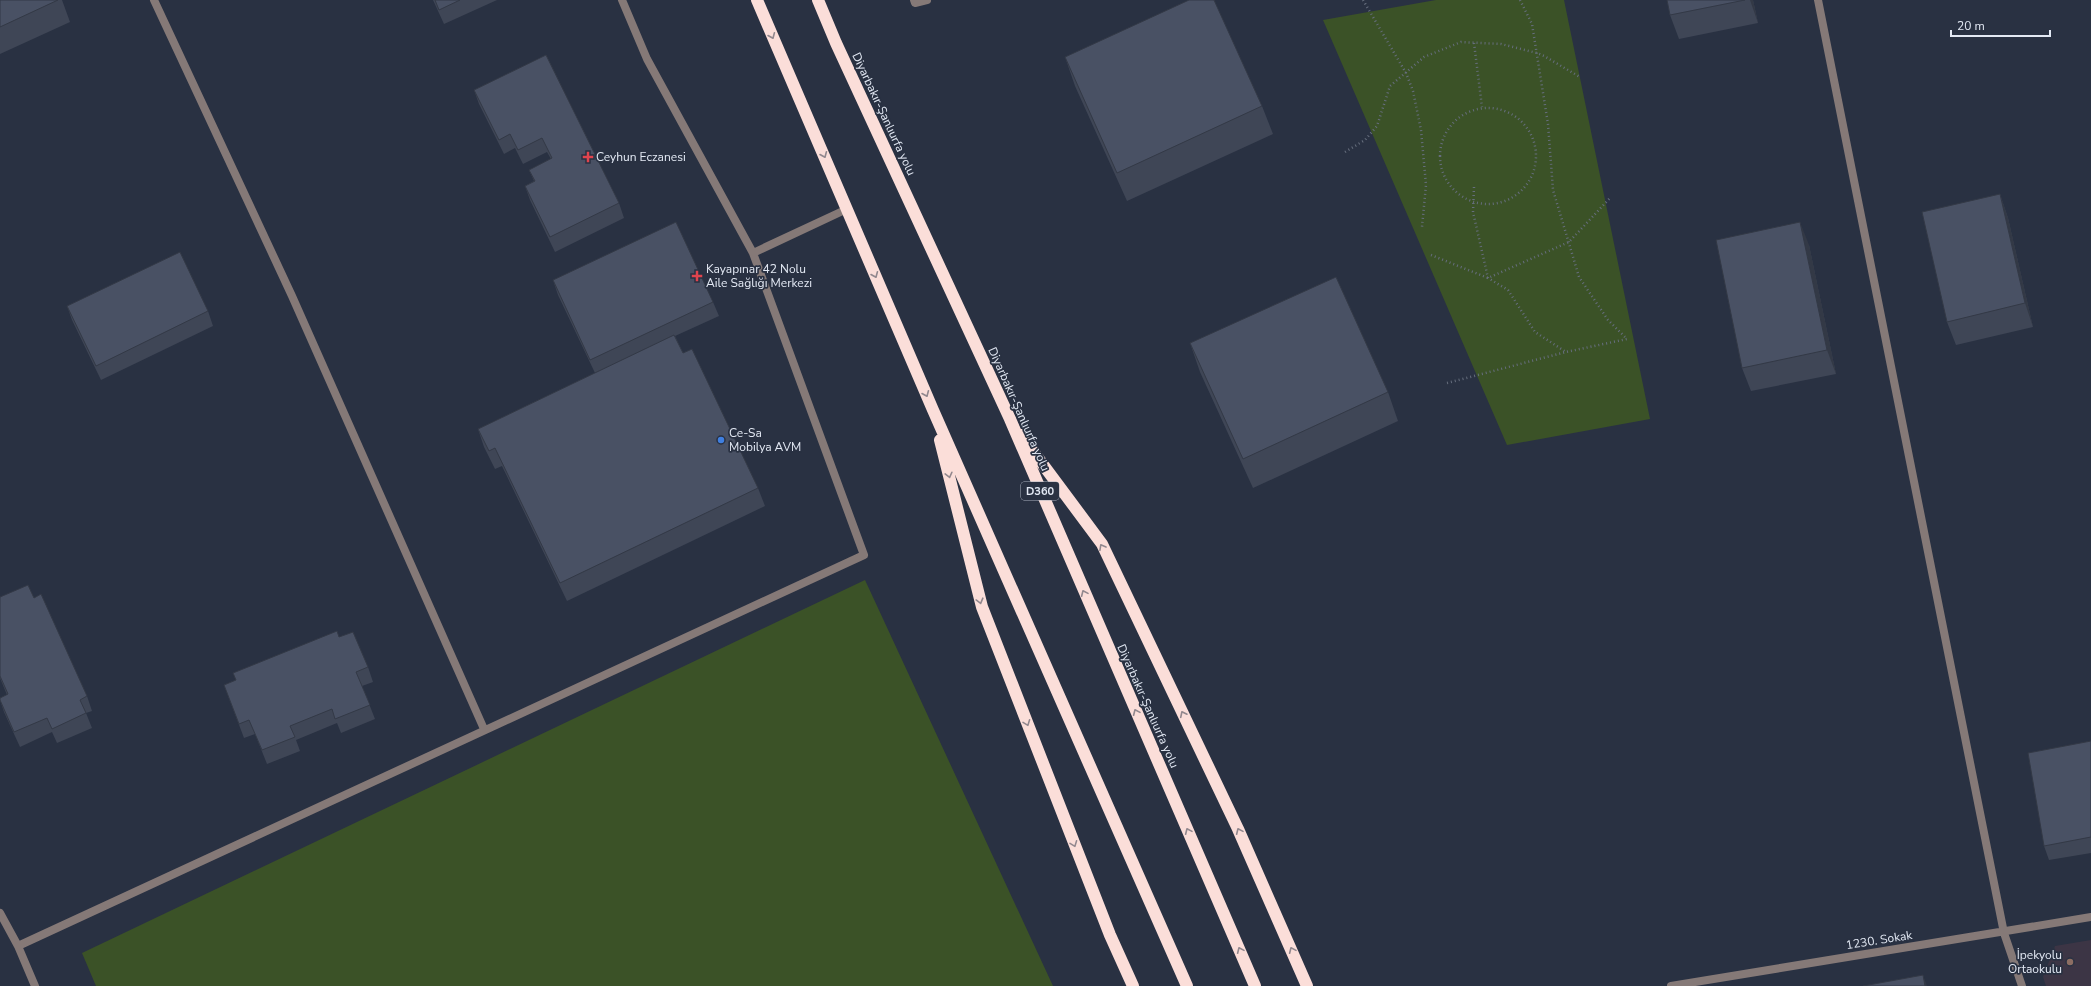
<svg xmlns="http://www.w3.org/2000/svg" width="2091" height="986" font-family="'Nunito Sans',sans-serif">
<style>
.education{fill:#3c3545}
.green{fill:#3b5227}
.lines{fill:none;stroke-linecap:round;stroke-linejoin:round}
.path{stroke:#666e7d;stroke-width:2.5;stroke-dasharray:1 3;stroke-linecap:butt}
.street{stroke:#857977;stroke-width:8}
.highway{stroke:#fbded9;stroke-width:12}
.wall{fill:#3f4656}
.shaded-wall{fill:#333946}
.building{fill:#495164;stroke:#333946}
.oneway{stroke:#92888e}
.health-dot{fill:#e0444e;stroke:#293142;stroke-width:1.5}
.shop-dot{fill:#3f7fe0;stroke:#293142;stroke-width:1.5}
.education-dot{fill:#8d6e63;stroke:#293142;stroke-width:1.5}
.labels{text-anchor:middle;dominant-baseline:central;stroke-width:3.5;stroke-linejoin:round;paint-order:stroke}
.shield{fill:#293142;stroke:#abb2bf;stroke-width:1}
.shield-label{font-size:11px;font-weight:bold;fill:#e3e9f4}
.street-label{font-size:12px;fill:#e3e9f4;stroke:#293142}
.poi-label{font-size:12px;fill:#e3e9f4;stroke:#293142;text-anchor:start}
</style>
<rect width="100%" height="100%" fill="#293142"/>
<!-- education -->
<path class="education" d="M2091 940V986H2046L2043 977 2055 946Z"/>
<!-- green -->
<path class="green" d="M1436 0H1564L1650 419 1507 445 1323 20Z
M865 580 1053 986H96L82 953Z"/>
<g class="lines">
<!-- path -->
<path class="path" d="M1363 0 1406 73 1413 91 1421 130 1426 185 1422 227
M1520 0 1532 24 1548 124 1553 190 1579 277 1608 320 1627 339
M1474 43 1482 107
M1440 156a48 48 0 1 1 96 0a48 48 0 1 1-96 0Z
M1345 152 1365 140 1377 126 1390 86 1424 57 1461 42 1501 44 1537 53 1544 56 1580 77
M1474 187 1473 212 1488 278 1508 290 1535 332 1566 352
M1431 255 1488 278 1569 242 1610 198
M1447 383 1566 352 1627 339"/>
<!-- street -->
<path class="street" d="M154 0 292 296 484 729
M914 0 915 3 927 0
M1818 0 2004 933 2022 986
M753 253 847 209
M0 913 18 946 35 986
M18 946 864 555 753 253 647 59 622 0
M1671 986 2091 917"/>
<!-- highway -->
<path class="highway" d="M757 0 933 410 1187 986
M818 0 836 43 1010 419 1255 986
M1021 435 1102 544 1238 829 1307 986
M940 440 982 607 1110 935 1133 986"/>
</g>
<!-- wall -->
<path class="wall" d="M0 0H62L70 22 0 54Z
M433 0H497L444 24Z
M1667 0H1753L1758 23 1679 39 1670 15Z
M546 55 619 203 624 218 555 252 530 200 525 186 534 181 529 170 551 159 547 152 523 164 515 148 504 154 479 104 474 90Z
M1065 57 1262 106 1273 134 1127 201 1075 86Z
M2000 194 2008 218 2033 327 1956 345 1947 322Z
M1809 245 1836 374 1751 391 1742 368Z
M553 280 713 302 719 316 675 336 683 353 758 488 765 506 567 601 502 466 495 469 484 447 478 429 595 373 558 295Z
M67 306 208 311 213 326 101 380 72 320Z
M1190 343 1388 392 1398 421 1253 488 1200 372Z
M0 597 34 598 87 696 92 711 86 713 92 728 57 743 52 732 20 747 4 712 0 700 7 695 0 678Z
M339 637 368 667 373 682 362 686 375 719 341 733 337 723 296 740 300 751 267 764 255 734 244 738 224 685 236 680 233 673Z
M2091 741V853L2049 860 2044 846Z"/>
<!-- shaded-wall -->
<path class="shaded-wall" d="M1750 0H1753L1758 23Z
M2000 194 2008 218 2033 327 2025 303Z
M1800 222 1809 245 1836 374 1827 350Z
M1923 975 1927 986H1925Z"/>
<!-- building -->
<path class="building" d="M0 0H58L0 27Z
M435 0H460L439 10Z
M1189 0H1214L1262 106 1117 173 1065 57Z
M1667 0H1745L1670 15Z
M546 55 619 203 550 237 525 186 535 181 529 170 552 158 542 138 518 150 510 134 499 140 474 90Z
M2000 194 2025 303 1947 322 1922 212Z
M676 222 713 302 590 360 553 280Z
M1800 222 1827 350 1742 368 1716 240Z
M180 252 208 311 96 366 67 306Z
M1336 277 1388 392 1243 459 1190 343Z
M674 335 683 353 692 349 758 488 560 583 495 448 489 451 478 429Z
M28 585 34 598 41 594 87 696 80 700 86 713 52 729 47 718 14 732 0 700V698L8 694 0 676V597Z
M337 631 339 637 353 632 368 667 356 672 370 705 335 719 332 709 290 726 295 737 262 750 249 720 239 724 224 685 236 680 233 673Z
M2091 741V837L2044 846 2028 753Z
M1923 975 1925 986H1863Z"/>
<!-- one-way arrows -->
<defs><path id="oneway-chevron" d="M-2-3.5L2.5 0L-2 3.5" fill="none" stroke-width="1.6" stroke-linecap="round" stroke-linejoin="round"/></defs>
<g class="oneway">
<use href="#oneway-chevron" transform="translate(772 36) rotate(67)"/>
<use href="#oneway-chevron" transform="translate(824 155) rotate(67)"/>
<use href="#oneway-chevron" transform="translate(875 275) rotate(67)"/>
<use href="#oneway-chevron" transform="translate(926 394) rotate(67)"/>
<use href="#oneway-chevron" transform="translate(949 475) rotate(76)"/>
<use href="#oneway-chevron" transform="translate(1102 547) rotate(-119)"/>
<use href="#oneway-chevron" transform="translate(1084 593) rotate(-114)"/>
<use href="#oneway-chevron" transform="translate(980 601) rotate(75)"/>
<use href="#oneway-chevron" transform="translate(1136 712) rotate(-114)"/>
<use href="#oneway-chevron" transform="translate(1183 714) rotate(-116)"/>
<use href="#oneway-chevron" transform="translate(1027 723) rotate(69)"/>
<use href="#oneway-chevron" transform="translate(1188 831) rotate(-114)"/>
<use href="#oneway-chevron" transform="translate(1239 831) rotate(-114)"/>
<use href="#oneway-chevron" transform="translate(1074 844) rotate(69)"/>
<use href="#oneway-chevron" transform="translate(1240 950) rotate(-114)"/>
<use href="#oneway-chevron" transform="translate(1292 950) rotate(-114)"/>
</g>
<!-- markers -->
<g class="health-dot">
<path d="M586 151h4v4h4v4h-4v4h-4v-4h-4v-4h4z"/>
<path d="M695 270h4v4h4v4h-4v4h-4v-4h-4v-4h4z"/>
</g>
<circle class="shop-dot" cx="721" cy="440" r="4"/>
<circle class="education-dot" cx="2070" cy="962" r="4"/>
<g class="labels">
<!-- shield labels -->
<rect class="shield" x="1021" y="482" width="38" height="18" rx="3"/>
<g class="shield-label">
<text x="1040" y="491">D360</text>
</g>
<!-- street labels -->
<g class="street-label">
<text transform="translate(884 114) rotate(65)">Diyarbakır-Şanlıurfa yolu</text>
<text transform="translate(1019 409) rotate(66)">Diyarbakır-Şanlıurfa yolu</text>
<text transform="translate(1148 706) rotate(66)">Diyarbakır-Şanlıurfa yolu</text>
<text transform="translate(1879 940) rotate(-9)">1230. Sokak</text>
</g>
<!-- poi labels -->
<g class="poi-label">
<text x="596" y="157">Ceyhun Eczanesi</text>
<text x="706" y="269">Kayapınar 42 Nolu<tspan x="706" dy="14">Aile Sağlığı Merkezi</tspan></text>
<text x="729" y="433">Ce-Sa<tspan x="729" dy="14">Mobilya AVM</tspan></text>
<text x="2062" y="955" text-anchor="end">İpekyolu<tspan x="2062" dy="14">Ortaokulu</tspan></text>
</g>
</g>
<!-- scale -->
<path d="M1951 30v6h99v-6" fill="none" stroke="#e3e9f4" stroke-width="2"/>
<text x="1957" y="30" font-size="12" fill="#e3e9f4" stroke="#293142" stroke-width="3" paint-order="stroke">20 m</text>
</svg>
